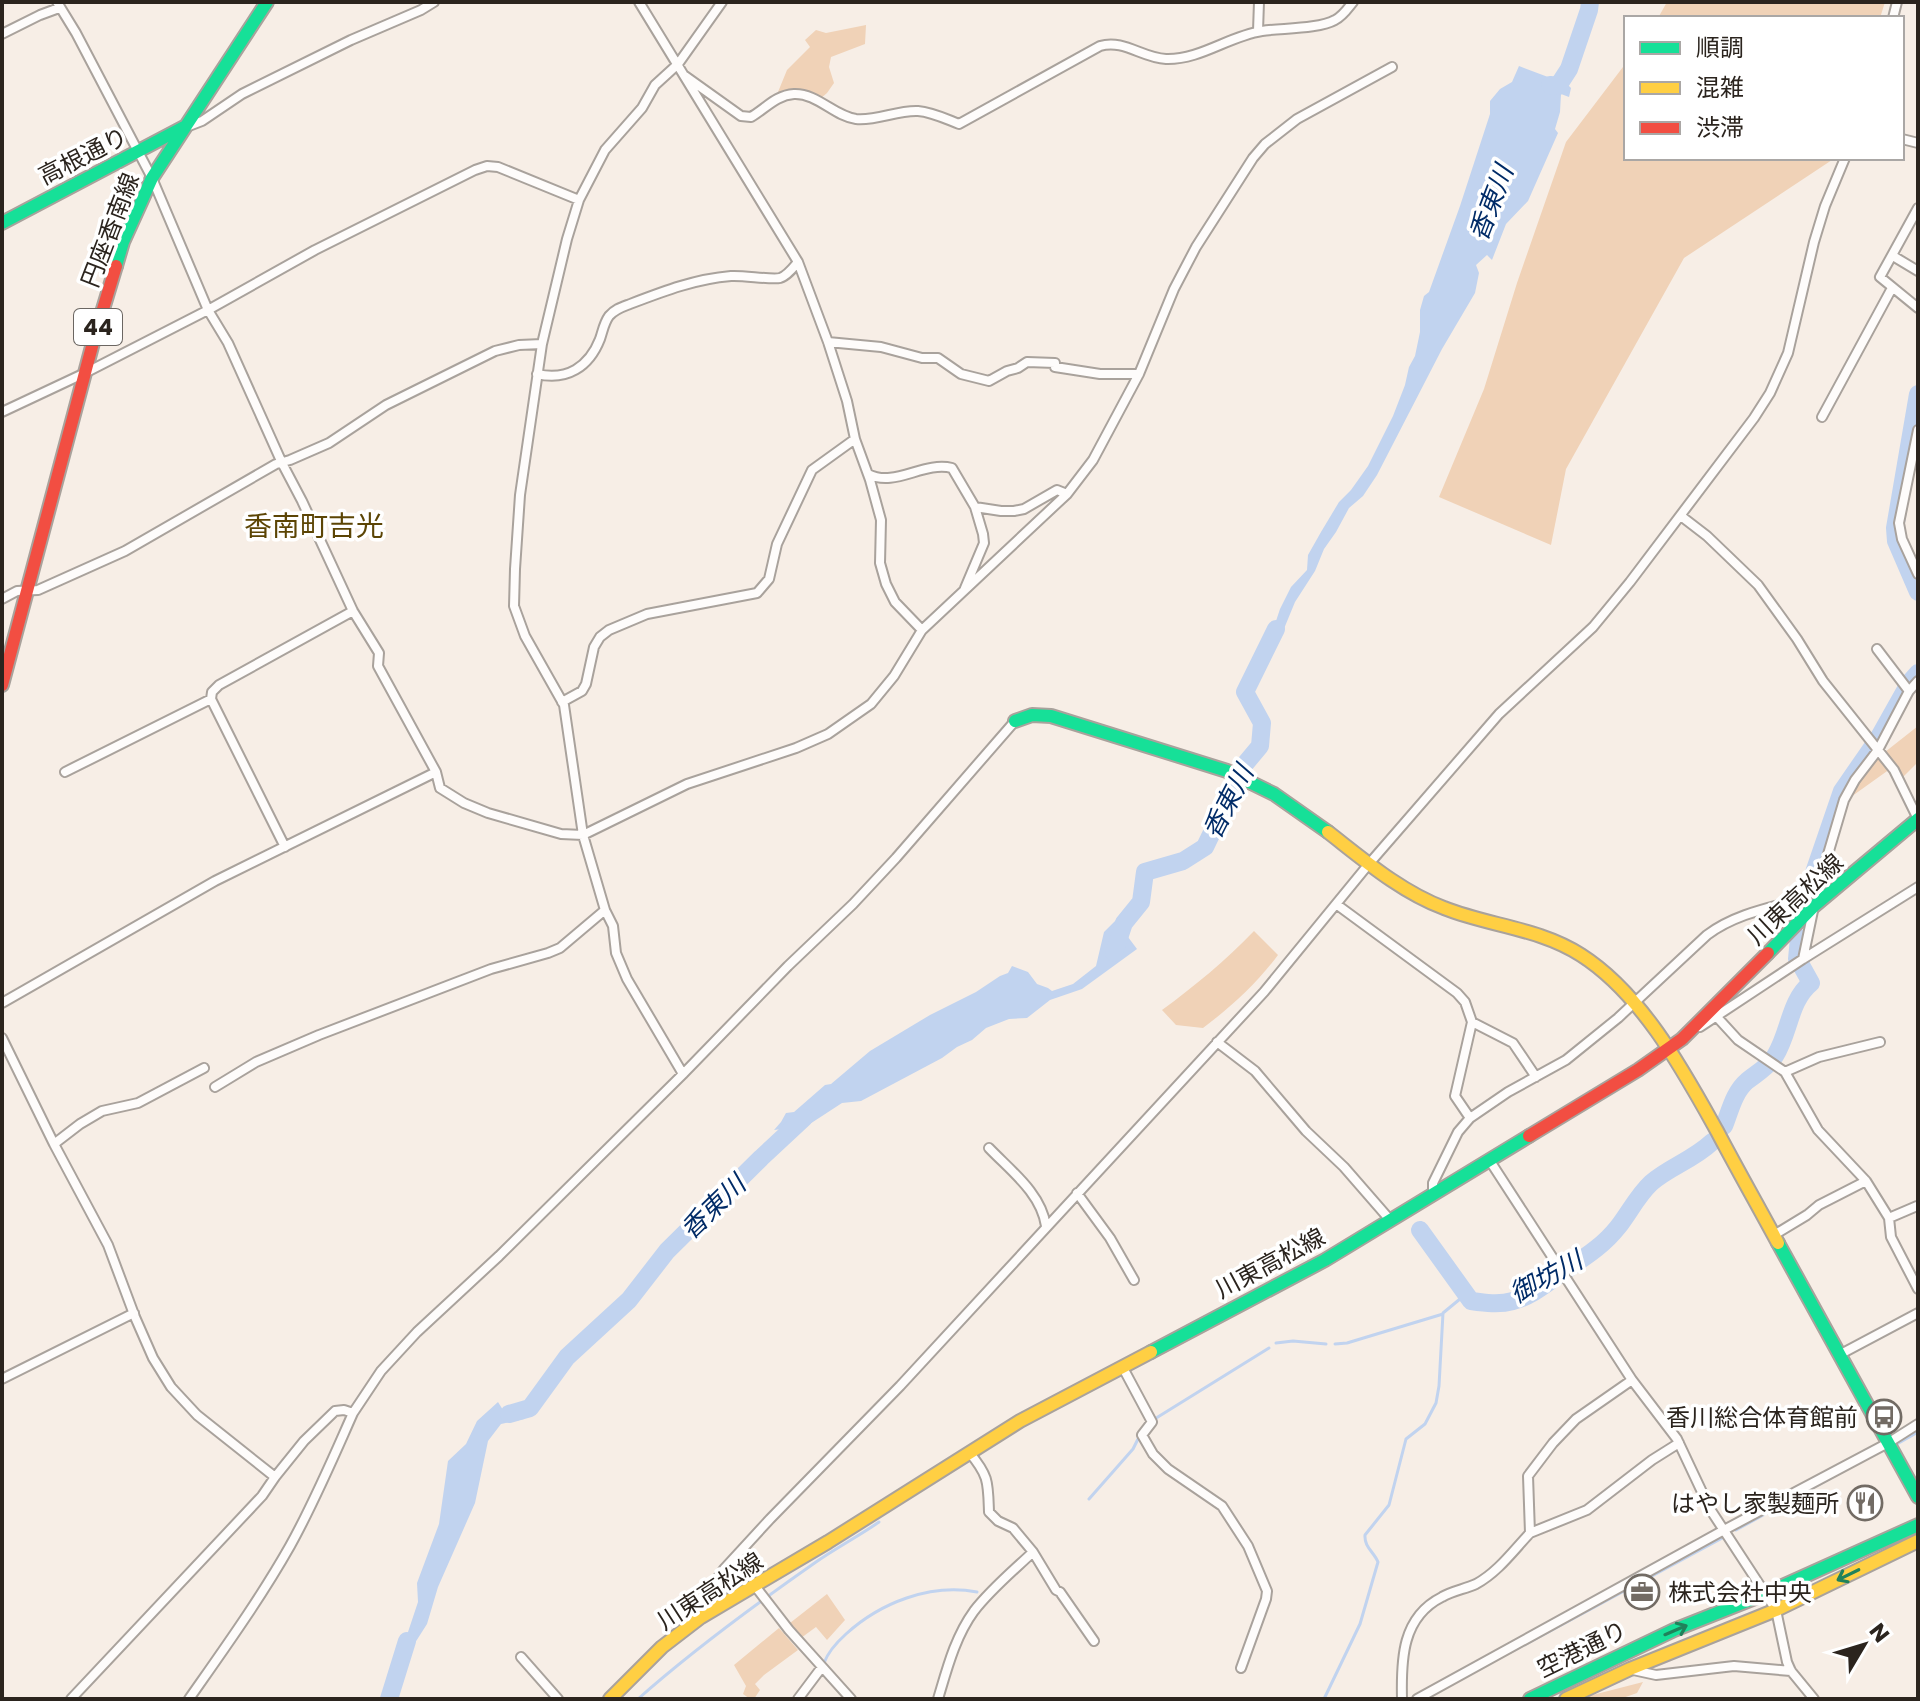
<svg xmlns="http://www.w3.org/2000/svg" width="1920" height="1701" font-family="Poppins,'Noto Sans JP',sans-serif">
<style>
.green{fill:#f0d2b7}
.water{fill:#c1d3ef}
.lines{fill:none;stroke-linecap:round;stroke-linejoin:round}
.stream{stroke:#c1d3ef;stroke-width:3}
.river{stroke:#c1d3ef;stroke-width:18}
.street-casing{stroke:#a9a29c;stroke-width:12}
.fast-casing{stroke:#a9a29c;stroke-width:16}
.slow-casing{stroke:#a9a29c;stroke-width:16}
.jam-casing{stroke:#a9a29c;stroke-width:16}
.street{stroke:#fefcfb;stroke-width:8}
.fast{stroke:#16e098;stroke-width:12}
.slow{stroke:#ffcf43;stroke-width:12}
.jam{stroke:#f24e42;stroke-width:12}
.oneway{stroke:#20825b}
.labels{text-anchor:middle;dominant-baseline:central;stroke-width:7;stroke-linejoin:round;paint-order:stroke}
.shield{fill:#fff;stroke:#6b6662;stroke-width:2}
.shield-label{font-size:22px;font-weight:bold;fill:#2b241e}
.street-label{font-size:24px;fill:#2b241e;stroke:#fff}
.poi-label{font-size:24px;fill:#2b241e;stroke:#fff;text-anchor:end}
.water-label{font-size:26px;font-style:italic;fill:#002b67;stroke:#fff}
.quarter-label{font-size:28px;fill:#5c4505;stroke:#fff}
</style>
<rect width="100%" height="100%" fill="#f7eee6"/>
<!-- green -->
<path class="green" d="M1667 2H1885L1880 18H1658Z
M866 25 865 44 831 57 829 67 834 83 827 93 820 99 792 91 778 92 787 70 810 47 805 40 816 30 826 33Z
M1626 63V158H1835L1684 258 1566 469 1551 545 1439 497 1484 389 1517 283 1566 142Z
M1918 726V762L1901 779 1885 752Z
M1880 756 1890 769 1848 799C1854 782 1867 767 1880 756Z
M1254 931 1278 955C1257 983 1231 1007 1203 1028L1176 1025 1162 1010C1195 986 1226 960 1254 931Z
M827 1594 845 1620 827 1640 816 1627 801 1638 790 1623Z
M779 1628 798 1650 764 1675 755 1684 760 1690 754 1699H750L743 1694 746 1686 734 1665Z
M1643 1682 1637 1693 1620 1699H1577Z"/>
<!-- water -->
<path class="water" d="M1519 66 1556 80 1566 74 1567 84 1571 88 1569 97 1561 94 1560 112 1555 129 1558 133 1528 201 1506 224 1492 260 1487 255 1476 265 1479 273 1475 293 1442 349 1377 475 1363 496 1349 508 1336 532 1324 549 1315 571 1295 602 1281 636 1271 648H1259L1274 627 1280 609 1291 587 1307 570 1308 555 1321 532 1339 502 1351 490 1368 466 1393 416 1405 385 1409 367 1415 356 1420 332V310L1424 296 1429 292 1460 206 1490 114V101L1500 89 1512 82Z
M1117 919 1122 929 1137 949 1082 989 1050 1000 1027 1018 1009 1019 986 1028 972 1040 957 1047 942 1058 861 1101 842 1103 796 1133H784L782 1129 774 1130 781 1122 786 1113 794 1112 825 1085 831 1084 870 1051 930 1015 976 992 1000 976 1008 973 1012 966 1028 972 1037 984 1048 988 1052 991 1073 984 1096 966 1104 932Z
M498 1402 503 1410 510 1413 527 1405 534 1411 524 1419 501 1424 488 1441 475 1503 438 1587 427 1624 399 1668 402 1650 418 1602 417 1583 439 1524 448 1461 466 1444 477 1421Z"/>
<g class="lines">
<!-- stream -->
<path class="stream" d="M1276 1343 1293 1341 1326 1344
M1335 1344 1347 1343 1443 1314
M1153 1420 1269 1348
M1897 1444 1918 1432
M1089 1499 1133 1449 1138 1439
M1736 1530 1869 1457
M1511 1652 1726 1536
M824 1663C828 1652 836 1643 846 1634 880 1603 930 1583 977 1592
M638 1699C693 1650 756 1604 816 1562 836 1548 859 1536 879 1522
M1324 1699 1360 1624 1378 1562C1374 1552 1364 1547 1365 1535L1389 1505 1406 1439 1425 1424 1436 1403 1439 1386 1443 1313 1460 1299 1468 1297"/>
<!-- river -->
<path class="river" d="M1550 85 1558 86 1569 69 1589 10 1590 2
M1918 394 1895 528 1896 541 1918 592
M1807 893 1842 791 1878 739 1910 682 1918 673
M1114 953 1124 923 1141 902 1145 872 1183 861 1205 847 1245 764 1260 746 1262 723 1245 692 1276 629
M1797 959 1799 938
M1724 1126C1730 1111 1734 1092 1747 1081 1757 1073 1768 1067 1775 1056 1790 1032 1789 1001 1811 983L1801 965
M1420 1230 1471 1301C1485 1303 1499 1305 1513 1301 1533 1296 1549 1281 1566 1270 1585 1257 1603 1246 1618 1227 1629 1213 1638 1195 1651 1183 1669 1167 1693 1160 1712 1142
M509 1414 530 1408 567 1357 629 1300 667 1251 761 1158 804 1118
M389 1699 407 1641"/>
<!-- street casing -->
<g class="street-casing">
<path id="street" d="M57 2 76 33 152 178 208 310 228 343 282 463 302 501 353 611 379 653 378 666 436 772 440 788 464 803 488 813 561 834 583 835 687 784 796 748 828 734 871 704 894 676 922 630 1067 494 1093 460 1139 374 1174 289 1196 247 1253 158 1265 144 1297 119 1392 67
M639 2 798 262 828 342 847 401 855 439 870 480 881 520 880 563 886 584 895 602 922 630
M1893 18 1897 2
M1258 31 1259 2
M2 34 40 15 59 8
M685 76 741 116 751 117C765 109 776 95 794 94 817 93 834 116 856 119 877 121 897 110 918 111 932 112 946 119 959 124L1100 46C1124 39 1142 58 1166 59 1200 60 1229 36 1262 31 1281 28 1319 29 1335 20 1343 16 1348 8 1353 2
M189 126 202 121 242 94 351 40 421 10 434 2
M1902 139 1918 143
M1918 208 1880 277 1918 308
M1893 256 1918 271
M828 342 881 347 922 358H938L961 374 989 381 1007 371 1018 368 1027 362 1055 363V367L1100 374H1139
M537 374C567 381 589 367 600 339 603 330 604 323 609 316 615 309 622 307 630 304 664 291 695 279 731 276 743 275 771 280 780 278 787 276 793 268 798 262
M2 412 85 373 208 310 315 250 475 170 487 166 498 167 579 200
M1822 417 1892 288
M1918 430 1899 523 1902 539 1918 574
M868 474C895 488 923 461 952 468L975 507 1001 511H1014L1024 509 1057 490 1067 494
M1681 516 1707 536 1758 585 1797 639 1823 681 1894 770 1918 819
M965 588 984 543 983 534 975 507
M2 599 17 591 38 590 125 551 276 464 290 460 329 443 386 405 495 351 519 345 542 344
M1877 649 1909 691
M562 702 582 691 586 684 594 647 600 637 609 630 647 614 757 593 769 579 777 544 812 470 855 439
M65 772 211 699
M285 847 211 699 212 692 219 685 353 611
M1824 898 1818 888 1844 800 1855 780 1878 750 1909 691 1918 681
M1336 904 1457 993 1465 1002 1472 1022 1455 1096 1470 1118
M2 1003 215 881 436 772
M1716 1016 1738 1040 1785 1072 1818 1130 1866 1181 1889 1218 1891 1237 1918 1289
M1472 1022 1513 1043 1536 1077
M1700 1027 1803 959 1918 887
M2 1038 54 1144 108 1245 135 1317 153 1358 171 1387 197 1415 275 1477
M1217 1042 1255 1071 1306 1131 1344 1167 1391 1221
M1785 1072 1819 1057 1880 1042
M683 1074 627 979 616 953 613 926 605 910 583 835 564 705 525 636 514 606 515 569 520 495 542 344 567 239 579 200 605 150 642 108 655 85 678 64 722 2
M215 1087 256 1062 319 1035 491 969 548 953 560 948 605 910
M54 1144 80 1124 102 1111 138 1103 204 1068
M989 1148C1011 1171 1041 1193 1046 1226
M1490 1161 1632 1380 1677 1439 1710 1509 1776 1610 1787 1662 1791 1671 1814 1699
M1077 1193 1110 1238 1134 1280
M1433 1195V1183L1458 1132 1470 1118 1508 1092 1566 1060 1618 1018 1707 935C1735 914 1769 908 1802 899L1814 906 1803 959
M1889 1218 1917 1206
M1774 1235 1807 1215 1819 1205 1866 1181
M1839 1355 1918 1313
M1122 1366 1152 1422 1142 1435 1153 1454 1168 1469 1222 1506 1248 1546 1267 1591 1266 1599 1241 1668
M2 1379 134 1313
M969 1452C989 1476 988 1482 989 1512L998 1521 1013 1528 1033 1552 1056 1590 1060 1592 1094 1641
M1530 1533 1587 1510 1652 1460 1679 1443
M755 1586 789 1630 851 1699
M701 1617 707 1593 724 1569 770 1519 900 1386 1264 992 1368 865 1499 714 1593 627 1630 582 1754 418 1770 393 1788 353 1814 242 1825 206 1845 158
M521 1657 558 1699
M1633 1670 1656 1675 1734 1666 1791 1671
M71 1699 262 1496 275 1477 304 1441 335 1411 344 1410 353 1413 381 1371 417 1332 499 1256 683 1074 788 966 853 904 896 858 1015 721
M189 1699C224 1649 260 1599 290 1546 314 1503 333 1458 353 1413
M798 1699 822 1667
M938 1699C947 1669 955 1637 974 1611 991 1589 1013 1571 1033 1552
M1402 1699C1401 1659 1402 1617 1442 1597 1452 1591 1465 1589 1476 1584 1498 1572 1513 1551 1530 1533L1528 1476 1553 1443 1576 1419 1632 1380
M1417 1699 1724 1530 1888 1443 1918 1424"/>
</g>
<!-- fast casing -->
<g class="fast-casing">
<path id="fast" d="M2 223 184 127
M116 266 123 242 152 178 267 2
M1015 721 1032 715 1051 716 1227 771 1274 794 1328 832
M1768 953 1814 906 1918 819
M1778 1243 1918 1497
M1151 1352 1325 1260 1529 1136
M1530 1699 1674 1630 1765 1594 1918 1525"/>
</g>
<!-- slow casing -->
<g class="slow-casing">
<path id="slow" d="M1328 832C1364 860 1401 892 1444 908 1489 926 1539 928 1581 955 1642 994 1683 1070 1717 1131 1737 1169 1758 1206 1778 1243
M610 1699 662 1647 701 1617 828 1542 1020 1421 1151 1352
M1566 1699 1630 1669 1776 1610 1918 1541"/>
</g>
<!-- jam casing -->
<g class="jam-casing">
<path id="jam" d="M2 685 94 339 116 266
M1529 1136 1638 1070 1682 1039 1768 953"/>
</g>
<!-- street -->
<use href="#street" class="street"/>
<!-- fast -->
<use href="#fast" class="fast"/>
<!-- slow -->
<use href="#slow" class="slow"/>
<!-- jam -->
<use href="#jam" class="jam"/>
</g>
<!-- one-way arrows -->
<defs><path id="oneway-shaft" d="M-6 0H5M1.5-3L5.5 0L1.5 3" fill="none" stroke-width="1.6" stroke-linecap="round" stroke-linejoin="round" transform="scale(2)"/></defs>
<g class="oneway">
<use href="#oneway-shaft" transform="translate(1848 1575) rotate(154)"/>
<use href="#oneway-shaft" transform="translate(1676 1630) rotate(-23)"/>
</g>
<!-- icons -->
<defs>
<g id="bus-ring" transform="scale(1.8)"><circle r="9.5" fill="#fff" stroke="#726b64" stroke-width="1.5"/><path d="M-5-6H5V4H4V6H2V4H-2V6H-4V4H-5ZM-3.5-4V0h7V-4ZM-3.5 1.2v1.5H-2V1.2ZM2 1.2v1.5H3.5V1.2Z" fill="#726b64"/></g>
<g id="restaurant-ring" transform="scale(1.8)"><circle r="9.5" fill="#fff" stroke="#726b64" stroke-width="1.5"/><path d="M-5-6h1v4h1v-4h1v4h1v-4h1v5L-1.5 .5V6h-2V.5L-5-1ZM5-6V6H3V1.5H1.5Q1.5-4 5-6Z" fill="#726b64"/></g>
<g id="office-ring" transform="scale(1.8)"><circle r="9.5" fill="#fff" stroke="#726b64" stroke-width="1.5"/><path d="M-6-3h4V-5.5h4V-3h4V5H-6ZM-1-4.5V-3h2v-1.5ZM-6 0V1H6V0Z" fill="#726b64"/></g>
</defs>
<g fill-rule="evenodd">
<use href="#bus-ring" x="1884" y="1417"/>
<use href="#restaurant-ring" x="1865" y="1503"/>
<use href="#office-ring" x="1642" y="1592"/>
</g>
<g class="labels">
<!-- shield labels -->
<rect class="shield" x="74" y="309" width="48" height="36" rx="6"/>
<g class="shield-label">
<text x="98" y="327">44</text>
</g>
<!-- street labels -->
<g class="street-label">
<text transform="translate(83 156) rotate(-27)">高根通り</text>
<text transform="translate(110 230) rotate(-69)">円座香南線</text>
<text transform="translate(1795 899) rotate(-43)">川東高松線</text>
<text transform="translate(1270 1263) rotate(-28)">川東高松線</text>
<text transform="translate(710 1591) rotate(-33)">川東高松線</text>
<text transform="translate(1582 1649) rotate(-26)">空港通り</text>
</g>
<!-- poi labels -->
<g class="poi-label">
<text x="1858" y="1417">香川総合体育館前</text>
<text x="1839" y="1503">はやし家製麺所</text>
<text x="1668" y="1592" text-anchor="start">株式会社中央</text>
</g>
<!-- water labels -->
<g class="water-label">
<text transform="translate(1491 203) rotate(-69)">香東川</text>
<text transform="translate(1228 802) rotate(-63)">香東川</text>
<text transform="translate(713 1207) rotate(-44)">香東川</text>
<text transform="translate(1546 1277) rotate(-29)">御坊川</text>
</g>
<!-- quarter labels -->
<g class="quarter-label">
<text x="314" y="526">香南町吉光</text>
</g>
</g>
<!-- border -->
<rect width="1920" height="1701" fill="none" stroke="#2b241e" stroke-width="8"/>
<!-- legend -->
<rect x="1624" y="16" width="280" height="144" fill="#ffffff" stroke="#aaa7a5" stroke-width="2"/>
<rect x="1640" y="42" width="40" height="12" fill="#16e098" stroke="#aaa7a5" stroke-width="2"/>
<text x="1696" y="56" font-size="24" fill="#2b241e">順調</text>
<rect x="1640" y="82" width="40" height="12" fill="#ffcf43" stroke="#aaa7a5" stroke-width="2"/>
<text x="1696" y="96" font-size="24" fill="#2b241e">混雑</text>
<rect x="1640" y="122" width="40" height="12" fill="#f24e42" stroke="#aaa7a5" stroke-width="2"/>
<text x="1696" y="136" font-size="24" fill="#2b241e">渋滞</text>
<!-- north arrow -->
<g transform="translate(1864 1645) rotate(52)" stroke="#ffffff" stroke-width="6" paint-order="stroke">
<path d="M0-6L14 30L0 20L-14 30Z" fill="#2b241e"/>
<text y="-12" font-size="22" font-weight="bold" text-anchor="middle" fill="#2b241e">N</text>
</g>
</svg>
